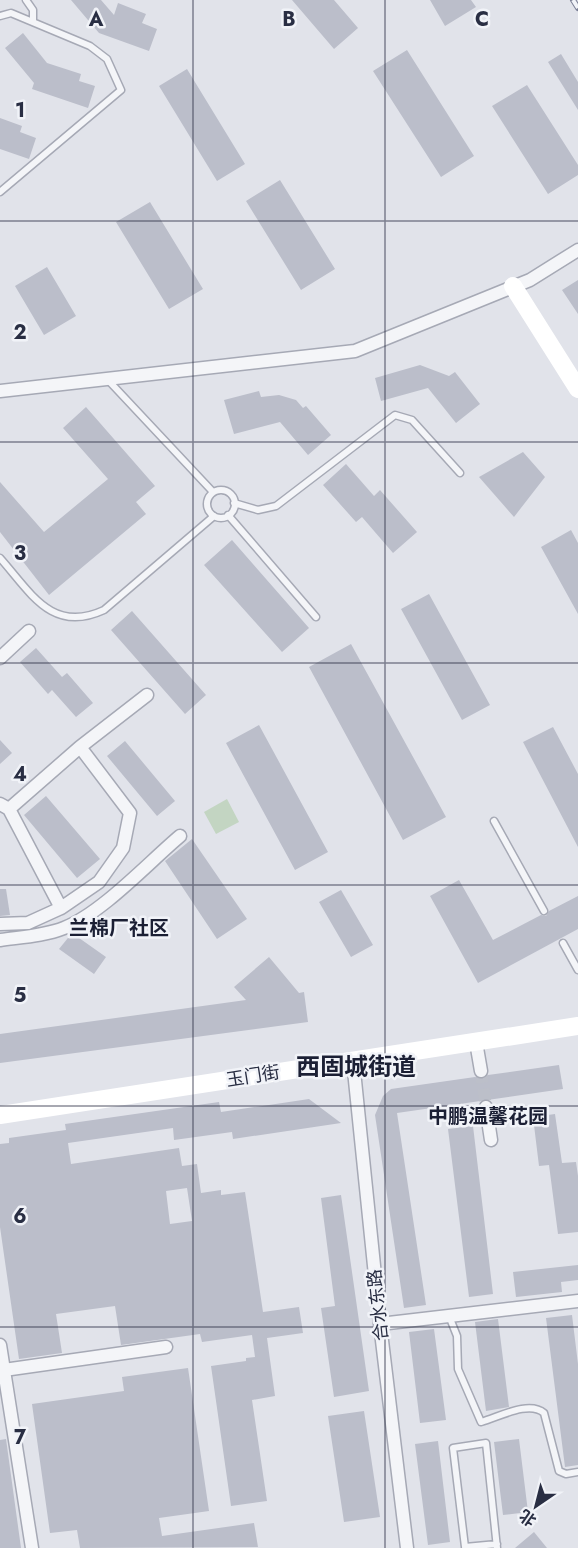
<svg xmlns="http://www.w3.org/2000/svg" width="578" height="1548" font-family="Jost,'Noto Sans SC',sans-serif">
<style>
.green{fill:#c3d5c2}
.building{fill:#bbbeca;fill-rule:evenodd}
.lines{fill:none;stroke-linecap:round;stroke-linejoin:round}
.street-tunnel{stroke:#bcbfc9;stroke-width:12;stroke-dasharray:12 6;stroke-linecap:butt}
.lane-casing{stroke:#a6a9b5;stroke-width:9}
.street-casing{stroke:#a6a9b5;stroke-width:15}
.lane{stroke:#f4f5f8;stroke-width:6}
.street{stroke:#f4f5f8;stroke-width:12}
.secondary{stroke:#fff;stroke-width:18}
.rail-casing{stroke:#7a7f95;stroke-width:6}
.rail{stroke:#f1f3f8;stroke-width:4;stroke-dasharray:11;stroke-linecap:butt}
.grid{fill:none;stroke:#292e43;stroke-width:1.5;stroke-opacity:0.55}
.labels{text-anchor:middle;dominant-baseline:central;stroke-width:5;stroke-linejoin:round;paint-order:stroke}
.street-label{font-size:18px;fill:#292e43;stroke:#f1f3f8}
.neighbourhood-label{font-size:20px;font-weight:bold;fill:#1b1f34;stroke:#f1f3f8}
.district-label{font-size:24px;font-weight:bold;fill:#1b1f34;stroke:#f1f3f8}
.grid-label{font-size:20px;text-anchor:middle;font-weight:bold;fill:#292e43;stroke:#f1f3f8;stroke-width:5;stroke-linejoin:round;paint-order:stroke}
</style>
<rect width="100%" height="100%" fill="#e1e3ea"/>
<!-- green -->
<path class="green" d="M227 799 239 822 216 834 204 812Z"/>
<!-- building -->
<path class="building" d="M71 0H101L114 15 118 3 146 14 142 23 157 29 149 51 99 33Z
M292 0H334L358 28 334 49Z
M430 0H471L476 7 445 26Z
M23 33 47 63 81 74 79 81 95 86 88 108 32 89 34 83 5 48Z
M407 50 474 156 441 177 373 71Z
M561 54 578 82V110L548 62Z
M187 69 245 164 217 181 159 86Z
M527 85 578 165V175L548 194 492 106Z
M0 118 22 126 20 132 36 138 29 159 0 149Z
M280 180 335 269 301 290 246 201Z
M150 202 203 289 169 309 116 222Z
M47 267 76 316 44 335 15 286Z
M578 280V314L562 290Z
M420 365 449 376 455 372 480 404 456 423 428 388 381 401 375 378Z
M259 391 261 397 279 395 296 400 303 408 306 406 331 435 308 455 280 422 234 434 224 400Z
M86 407 155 486 136 502 146 514 49 595 0 532V482L44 532 108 479 63 428Z
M523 452 545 477 514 517 479 477Z
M346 464 374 496 380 490 417 532 393 553 362 517 356 522 323 485Z
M571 530 578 543V614L541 547Z
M232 540 309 628 282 652 204 565Z
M429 594 490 705 462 720 401 609Z
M132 611 206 695 185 714 111 630Z
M351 644 446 817 403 840 309 667Z
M36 648 62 677 67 673 93 703 76 717 52 690 48 694 20 662Z
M259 725 328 852 295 870 226 743Z
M553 727 578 774V847L523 742Z
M0 740 12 753 0 764Z
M125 741 175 801 157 816 107 756Z
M46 796 100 859 77 878 24 815Z
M192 839 247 919 217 939 165 861Z
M459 880 493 940 541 915 546 916 549 911 578 896V929L478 983 430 896Z
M0 889H6L10 915 0 916Z
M341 890 373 945 351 957 319 902Z
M72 933 106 957 94 974 59 949Z
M269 957 299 993 304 992 308 1022 0 1063V1034L246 1000 234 987Z
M559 1065 563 1089 397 1113 426 1305 404 1308 375 1115 383 1096 391 1089 475 1077 482 1079 488 1075Z
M309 1099 341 1123 233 1139 232 1132 174 1140 173 1128 68 1143 71 1164 179 1148 182 1166 197 1164 201 1193 221 1190V1195L245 1192 263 1312 299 1307 303 1333 267 1338 275 1396 252 1400 267 1501 231 1506 211 1366 246 1361V1358L255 1357 252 1335 202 1342 200 1334 121 1345 115 1306 56 1314 62 1353 19 1359 0 1227V1144L9 1143V1138L66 1130 65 1124 219 1102 221 1112ZM187 1188 192 1221 170 1224 166 1191Z
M555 1114 562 1163 576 1162 578 1176V1232L558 1234 549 1165 539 1166 533 1117Z
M473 1126 493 1294 469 1297 448 1129Z
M341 1195 369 1391 334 1397 321 1308 335 1306 321 1198Z
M578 1265V1280L561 1282 562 1292 516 1297 513 1272Z
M572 1315 578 1364V1465L565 1467 546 1318Z
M498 1319 509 1407 486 1411 475 1322Z
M434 1329 446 1420 420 1423 409 1332Z
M188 1368 209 1511 159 1518 162 1536 254 1523 258 1547 80 1548 77 1530 50 1533 32 1404 124 1391 122 1377Z
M364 1411 380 1517 344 1522 328 1416Z
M6 1439 21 1548H0V1440Z
M519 1439 528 1512 503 1515 494 1442Z
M438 1441 450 1542 428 1545 415 1444Z
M534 1532 547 1548H515Z"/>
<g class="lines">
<!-- street-tunnel -->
<path class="street-tunnel" d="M481 1071 486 1107"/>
<!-- lane casing -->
<g class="lane-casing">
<path id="lane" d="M26 0 33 10V22
M0 16 11 13 90 46 107 59 121 90 0 192
M107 379 213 492
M207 504a14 14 0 1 1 28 0a14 14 0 1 1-28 0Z
M234 503 258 510 276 506 395 415 412 420 460 473
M228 515 316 617
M0 558C31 593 52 634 104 610L214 516
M494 821 544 911
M563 943 578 970
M449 1316 457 1336 458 1369 481 1422C499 1417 529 1400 544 1413L559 1471 566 1474 578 1472
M497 1544 465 1547 453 1448 486 1443 497 1548"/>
</g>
<!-- street casing -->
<g class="street-casing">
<path id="street" d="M0 391 355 351 530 280 578 250
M0 658 29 631
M0 804 9 809 61 908
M9 809 80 747 147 695
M0 924 28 923 61 908 99 882 123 848 130 813 80 747
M0 940C21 937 44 936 64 928 102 913 148 863 180 836
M476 1042 481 1071
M353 1061 380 1324 407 1548
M486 1107 491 1140
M380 1324 578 1301
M0 1345 32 1548
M4 1370 166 1347"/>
</g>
<!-- lane -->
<use href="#lane" class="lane"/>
<!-- street -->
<use href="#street" class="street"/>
<!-- secondary -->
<path class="secondary" d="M513 286 578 389
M0 1115 578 1026"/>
<!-- rail casing -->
<g class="rail-casing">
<path id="rail" d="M573 0 578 8"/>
</g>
<!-- rail -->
<use href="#rail" class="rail"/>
</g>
<!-- grid -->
<path class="grid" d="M193 0V1548M385 0V1548M0 221H578M0 442H578M0 663H578M0 885H578M0 1106H578M0 1327H578"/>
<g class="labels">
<!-- street labels -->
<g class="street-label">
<text transform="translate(253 1076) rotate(-9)">玉门街</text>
<text transform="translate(378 1305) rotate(-96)">合水东路</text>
</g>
<!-- neighbourhood labels -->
<g class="neighbourhood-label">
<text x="119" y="928">兰棉厂社区</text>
<text x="488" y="1116">中鹏温馨花园</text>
</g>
<!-- district labels -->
<g class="district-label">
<text x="356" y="1066">西固城街道</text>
</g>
</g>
<g class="grid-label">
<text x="96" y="26">A</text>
<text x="289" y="26">B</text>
<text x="482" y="26">C</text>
<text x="20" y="117">1</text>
<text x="20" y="339">2</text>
<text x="20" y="560">3</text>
<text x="20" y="781">4</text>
<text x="20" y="1002">5</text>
<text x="20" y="1223">6</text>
<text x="20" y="1444">7</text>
</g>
<!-- north arrow -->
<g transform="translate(536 1506) rotate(215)" stroke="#f1f3f8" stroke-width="4.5" paint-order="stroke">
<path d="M0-4.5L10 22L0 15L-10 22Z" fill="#292e43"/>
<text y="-9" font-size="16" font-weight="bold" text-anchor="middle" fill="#292e43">北</text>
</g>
</svg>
